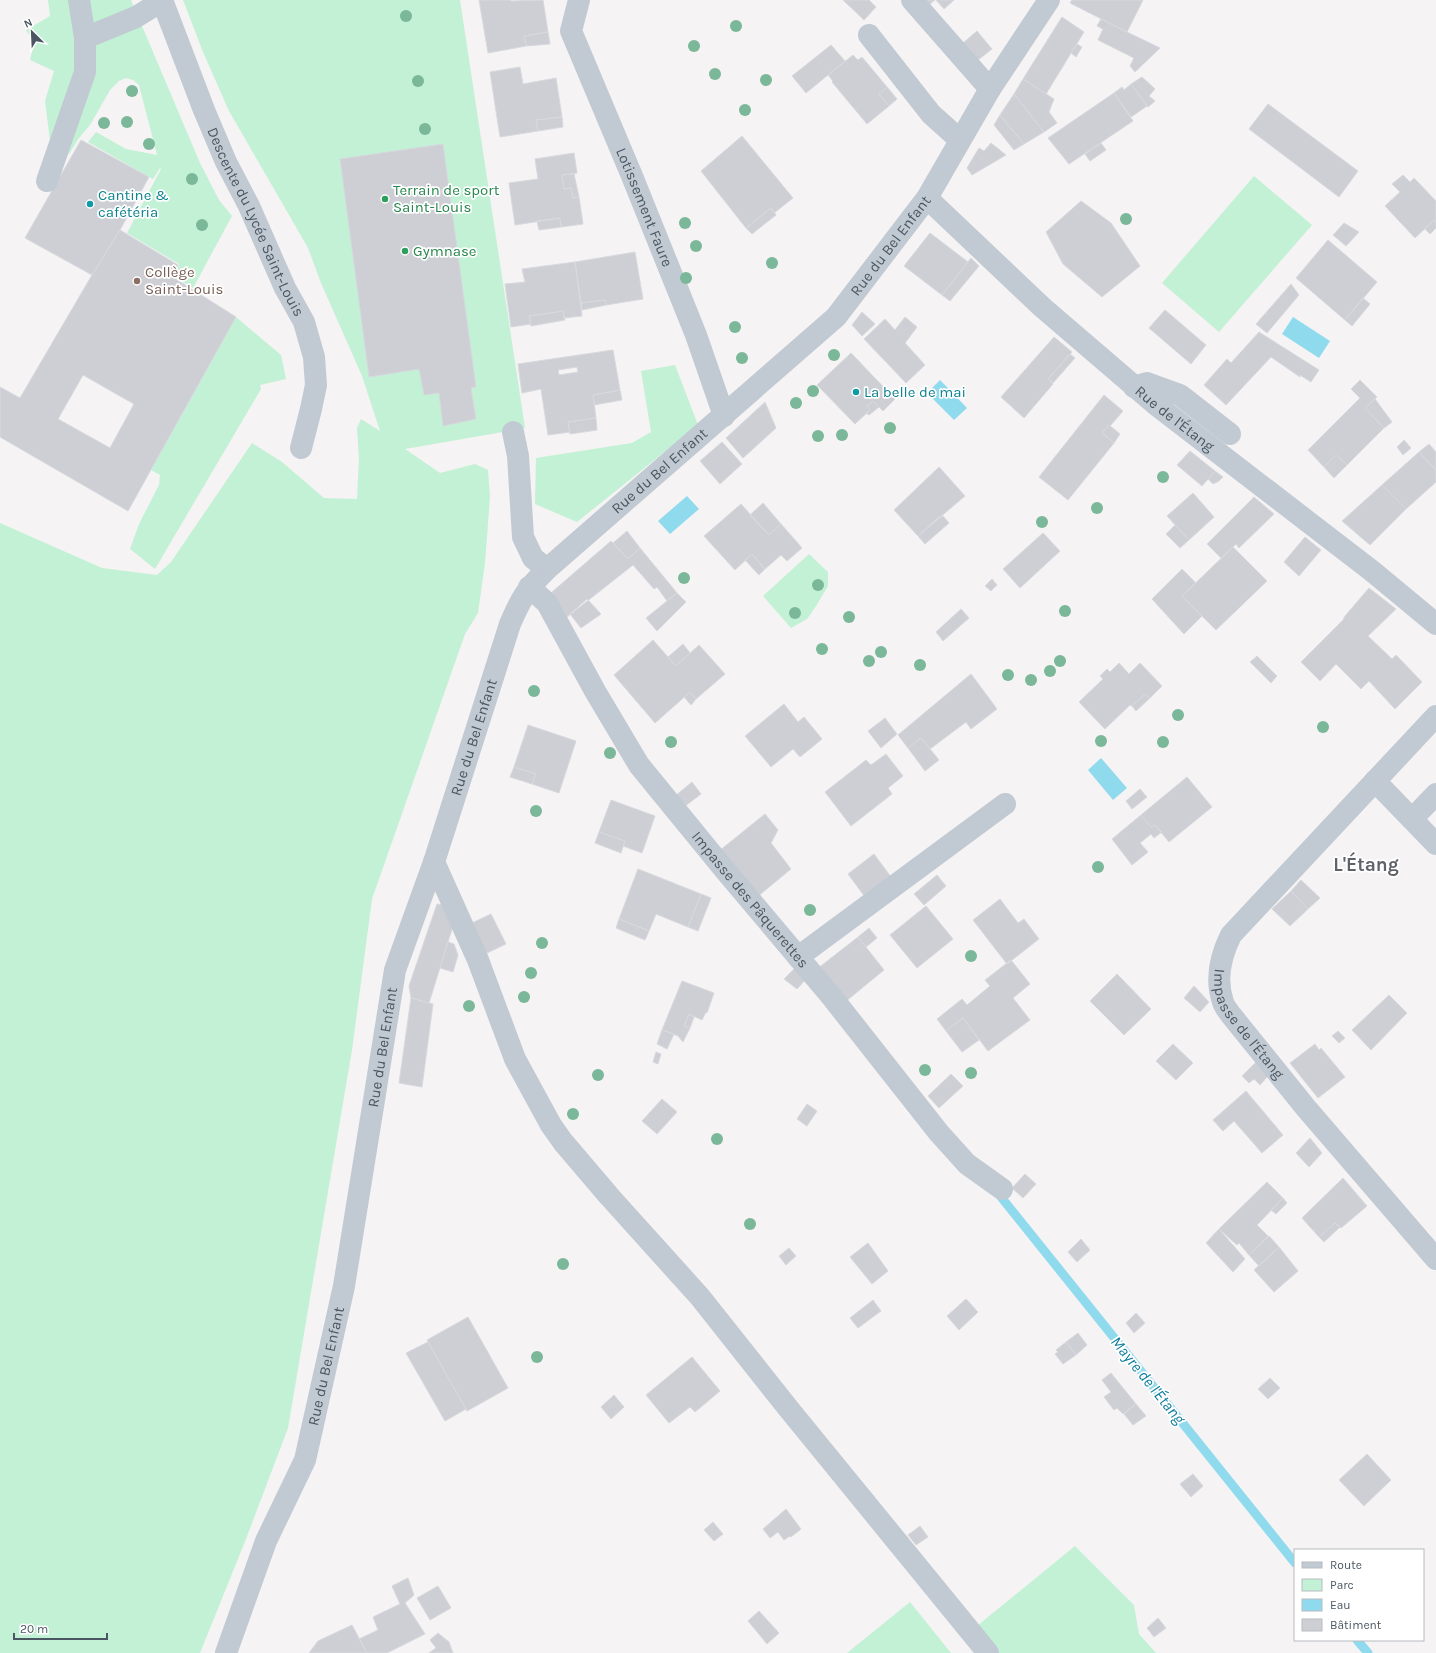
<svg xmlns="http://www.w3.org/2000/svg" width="1436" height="1653" font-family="Karla,sans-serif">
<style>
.green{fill:#c3f1d5}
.water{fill:#90daee}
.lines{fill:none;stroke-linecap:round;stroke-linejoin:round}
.stream{stroke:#90daee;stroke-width:9}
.building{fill:#cdcfd5;stroke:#d7d9de;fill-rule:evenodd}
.minor{stroke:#c1cad2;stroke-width:22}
.tree{fill:#7bb799}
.leisure-dot{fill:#2e9e5b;stroke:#fff;stroke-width:1.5}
.culture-dot{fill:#0f9aa8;stroke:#fff;stroke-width:1.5}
.education-dot{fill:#8d6e63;stroke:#fff;stroke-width:1.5}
.labels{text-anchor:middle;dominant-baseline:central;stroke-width:3.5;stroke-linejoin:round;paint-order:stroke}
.leisure-label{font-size:15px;fill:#27864d;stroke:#fff;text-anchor:start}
.culture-label{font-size:15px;fill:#0d838f;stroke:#fff;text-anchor:start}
.street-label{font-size:15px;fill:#4a5661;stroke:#fff}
.education-label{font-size:15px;fill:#785e54;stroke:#fff;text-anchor:start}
.water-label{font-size:16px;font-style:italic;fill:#0c7c9b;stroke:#fff}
.district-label{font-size:19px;font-weight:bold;fill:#5f6368;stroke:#fff}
</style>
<rect width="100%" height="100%" fill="#f5f3f3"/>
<!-- green -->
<path class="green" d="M48 0H131L200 163 219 200 232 216 193 288 173 276 179 264 127 233 161 169 160 168 153 179 88 142 96 132 126 149 157 155 139 85 133 80 126 78 119 81 110 90 90 125 79 138 69 154 50 141 45 101 54 71 30 60 34 43 26 30 50 16Z
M183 0H460L525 428 405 449 440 473 475 464 488 470 490 497 485 563 478 613 465 634 372 899 352 1050 288 1428 246 1539 200 1653H0V523L102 568 157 575 171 562 252 443 282 462 324 498 357 499 359 459 357 428 361 419 380 431 362 376 321 283 308 248 229 111 203 52Z
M1254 176 1312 225 1219 332 1162 283Z
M236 317 281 355 286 379 260 385 261 389 155 569 130 549 139 524 159 485 160 475 151 470Z
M675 365 698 425 577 522 535 504 536 458 632 443 651 432 641 371Z
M809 554 828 572V586L816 606 807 619 791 628 763 596Z
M1075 1546 1134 1605 1139 1634 1156 1653H998L977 1626Z
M910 1602 951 1653H847Z"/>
<!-- water -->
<path class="water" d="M1293 317 1330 341 1319 358 1282 334Z
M940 380 967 408 954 420 927 393Z
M687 496 699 509 670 534 658 521Z
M1101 758 1127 788 1113 800 1088 770Z"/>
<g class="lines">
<!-- stream -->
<path class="stream" d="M1001 1197 1295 1563
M1357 1640 1368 1653"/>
</g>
<!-- building -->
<path class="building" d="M479 0H510L511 1 543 0 548 32 524 36 526 46 488 53Z
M843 0H869L876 7 864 20Z
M926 0H935L930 4Z
M936 0H954L944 9Z
M1072 0H1143L1127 32 1070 3Z
M1062 17 1084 32 1046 94 1023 79Z
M1101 19 1127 32 1160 48 1135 72 1130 66 1134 58 1098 40 1103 29 1097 26Z
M977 31 992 49 978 60 963 43Z
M548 32 550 44 526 46 524 36Z
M1077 44 1082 47 1076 57 1071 53Z
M831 45 845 61 806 93 792 76Z
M853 55 858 60 862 57 887 87 879 94 889 106 867 124 832 82 833 81 828 75Z
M520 67 523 84 556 78 562 117 536 120 538 131 500 137 490 72Z
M1142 77 1155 89 1149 96 1155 101 1148 107 1131 84Z
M1023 79 1054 99 1049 112 1057 123 1044 132 1014 94Z
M1131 84 1147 106 1131 117 1114 93 1122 87 1124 90Z
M887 87 897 99 889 106 879 94Z
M1114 93 1133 121 1069 164 1048 138Z
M1014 94 1044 132 1024 144 1000 115Z
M1268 104 1358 171 1339 197 1249 129Z
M1000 115 1024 144 1014 150 994 125Z
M562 117 563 127 538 131 536 120Z
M742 136 793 198 774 213 771 208 746 228 701 171Z
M81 140 149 177 120 230 92 275 25 238Z
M991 143 1006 155 972 175 967 168 979 148 984 151Z
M1101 143 1106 150 1090 161 1085 154Z
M443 144 476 387 471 388 476 419 443 426 439 393 424 395 419 369 369 377 340 159Z
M574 153 577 173 562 175 564 189 571 188 573 198 579 197 583 224 561 227 560 218 515 225 509 183 538 179 535 159Z
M574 174 579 197 573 198 571 188 564 189 562 175Z
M1403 175 1410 182 1414 178 1436 201V222L1434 220 1415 238 1385 206 1400 192 1392 184Z
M1081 201 1111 223 1140 266 1102 297 1063 264 1046 232Z
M771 208 776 215 752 234 746 228Z
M560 218 561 227 539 230 537 221Z
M1434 220 1436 222V228L1430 234 1425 229Z
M1344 223 1359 232 1346 246 1333 235Z
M120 230 178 265 171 276 236 317 128 511 0 437V387L20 398 92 275ZM83 375 134 404 110 448 58 419Z
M930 233 968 262 942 295 904 266Z
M1328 240 1377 282 1345 320 1296 278Z
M635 252 643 299 606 305 605 300 581 303 575 262Z
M971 258 979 266 950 301 942 295Z
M575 262 582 316 564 318 563 311 529 316 531 324 511 327 505 284 525 282 522 269Z
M1291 284 1299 295 1267 333 1256 324Z
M1363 298 1370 304 1352 326 1345 320Z
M605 300 606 305 582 310 581 303Z
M1165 310 1206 345 1191 364 1149 328Z
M563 311 565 320 531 326 529 316Z
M862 312 875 324 862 336 852 325Z
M905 317 917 327 905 343 925 365 906 383 864 339 885 319 895 330Z
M1259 332 1319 370 1311 382 1300 375V377L1271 357 1226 405 1204 385 1227 359 1231 363Z
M1054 337 1072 352 1048 379 1053 384 1024 418 1001 397Z
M613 350 620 390 593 395 596 418 568 422 570 432 548 435 541 389 522 393 518 364ZM577 367 578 372 559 375 558 370Z
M851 353 895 399 883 411 873 401 867 406 870 410 855 424 817 385Z
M1070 354 1075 358 1053 383 1048 379Z
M1360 380 1377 397 1365 408 1384 428 1347 465 1336 455 1324 467 1308 450 1360 398 1351 389Z
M620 390 622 400 594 405 593 395Z
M1104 395 1123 411 1110 426 1109 425 1102 433 1114 443 1068 500 1039 477Z
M1375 399 1392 422 1384 428 1365 408Z
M873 401 879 407 869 415 866 413 870 410 867 406Z
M765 402 776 428 743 458 726 438Z
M596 418 597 430 570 434 568 422Z
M1109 425 1120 434 1114 443 1102 433Z
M1404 440 1411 448 1403 455 1397 447Z
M722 442 742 464 720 484 700 461Z
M1429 444 1436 452V470L1419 452Z
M1190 451 1215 471 1202 486 1177 465Z
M1419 452 1436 470V482L1406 509 1382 485Z
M1336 455 1347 465 1334 478 1324 467Z
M939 467 965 496 918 536 894 510Z
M1215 471 1223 477 1219 481 1213 484 1208 479Z
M1382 485 1406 509 1370 545 1342 521Z
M1193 493 1214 517 1189 540 1167 516Z
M1254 497 1274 514 1239 548 1236 544 1221 558 1207 544Z
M763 503 781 524 769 535 750 515Z
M741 504 769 535 781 524 802 548 787 561 781 555 765 569 752 554 735 570 704 536Z
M940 516 941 517 943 516 949 523 925 544 918 536Z
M1175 525 1189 540 1180 548 1166 534Z
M627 531 640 548 628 559 613 543Z
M1043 533 1060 551 1020 588 1003 569Z
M1305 537 1321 550 1299 576 1284 562Z
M611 541 628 559 640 548 677 593 667 601 657 587 654 589 633 565 567 617 552 592Z
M1233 547 1267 581 1216 630 1182 596Z
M752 554 765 569 759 575 745 560Z
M1182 569 1196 583 1182 596 1202 616 1184 634 1152 599Z
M992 579 997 585 991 591 985 586Z
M1369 588 1396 609 1368 636 1392 659 1396 655 1422 682 1395 709 1369 681 1361 689 1336 664 1320 681 1301 662 1343 620 1345 616Z
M677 593 686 602 657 631 646 618Z
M587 599 601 614 581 628 570 614Z
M961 609 969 618 943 641 936 632Z
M653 640 676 666 699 645 725 674 696 699 690 692 655 723 614 675Z
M683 644 690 653 676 666 668 657Z
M1257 656 1277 676 1271 683 1250 662Z
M1119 663 1129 674 1140 663 1162 686 1150 698 1145 694 1132 706 1130 705 1105 729 1079 702 1103 679 1100 676 1107 669 1110 672Z
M971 674 997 709 971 729 966 722 930 749 921 738 908 748 898 735Z
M690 692 696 699 691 705 684 697Z
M1145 694 1150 698 1136 711 1132 706Z
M784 704 798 722 804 717 822 739 800 757 793 749 771 767 745 736Z
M885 718 897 734 881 748 868 731Z
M528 725 576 741 559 793 532 784 536 774 514 767Z
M921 738 939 760 925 771 908 748Z
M886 754 903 776 888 788 892 794 851 826 825 792 866 760 871 765Z
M514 767 536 774 532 784 510 777Z
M1187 777 1212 807 1169 842 1155 825 1151 827 1141 815Z
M692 782 701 794 684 807 675 796Z
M1140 789 1147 797 1132 809 1126 801Z
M611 800 655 816 642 853 623 846 625 841 599 832Z
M765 814 778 830 771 843 791 869 757 897 719 851Z
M1141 815 1151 827 1155 825 1162 832 1154 838 1151 834 1140 843 1148 852 1132 865 1112 839Z
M599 832 625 841 621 853 595 843Z
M874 854 891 877 865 897 848 874Z
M638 869 701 894 688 927 656 914 649 931 619 919Z
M937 875 946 886 924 905 914 894Z
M1301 880 1320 898 1308 909 1291 891Z
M1291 891 1308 909 1290 926 1272 909Z
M701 894 711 898 698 931 688 927Z
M1000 899 1018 923 1024 919 1039 939 1007 964 973 920Z
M437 904 443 905 453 926 429 1003 411 998 409 986Z
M926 906 953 939 917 968 890 935Z
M491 914 506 944 485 954 470 924Z
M619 919 649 931 645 940 616 928Z
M869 928 877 938 866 947 858 937Z
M858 937 884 970 845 1002 817 969Z
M448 942 454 944 458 955 453 972 440 968Z
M1011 960 1030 984 1013 998 1030 1020 988 1051 963 1018 946 1031 937 1019 962 999 967 1005 990 986 985 980Z
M796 967 806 979 797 989 784 979Z
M1117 974 1151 1009 1124 1035 1090 1001Z
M682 981 714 993 707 1013 706 1012 702 1020 689 1014 684 1026 690 1028 683 1042 678 1036 662 1030Z
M1194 986 1209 1002 1200 1012 1184 998Z
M1389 995 1407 1013 1371 1050 1352 1030Z
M411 998 433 1004 422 1087 399 1083Z
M689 1014 694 1017 690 1028 684 1026Z
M963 1018 979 1040 962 1052 946 1031Z
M662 1030 674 1034 667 1049 657 1044Z
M1338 1031 1345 1038 1339 1043 1332 1036Z
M1173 1044 1193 1063 1176 1080 1156 1061Z
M1315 1044 1319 1050 1321 1048 1345 1077 1318 1098 1290 1063Z
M656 1052 661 1054 658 1064 653 1062Z
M1257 1061 1268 1076 1260 1085 1254 1079 1249 1083 1242 1076Z
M951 1074 963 1086 939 1108 928 1096Z
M1246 1091 1283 1135 1262 1153 1234 1121 1223 1131 1213 1120Z
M662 1099 677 1112 657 1134 642 1121Z
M807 1104 817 1111 807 1126 797 1119Z
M1310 1138 1322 1153 1309 1167 1296 1153Z
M1025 1174 1036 1184 1023 1198 1012 1188Z
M1343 1178 1367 1206 1341 1228 1335 1223 1319 1237 1302 1218Z
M1267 1182 1283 1198 1257 1225 1268 1236 1249 1255 1239 1243 1237 1245 1219 1229Z
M1283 1198 1287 1203 1276 1214 1271 1210Z
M1335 1223 1340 1227 1324 1242 1319 1237Z
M1219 1229 1245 1259 1233 1272 1206 1243Z
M1269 1236 1279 1247 1259 1266 1249 1255Z
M1081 1239 1090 1250 1077 1262 1068 1252Z
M868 1243 888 1271 872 1284 850 1257Z
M1279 1247 1298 1271 1274 1292 1254 1270Z
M789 1248 796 1256 786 1265 779 1256Z
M966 1299 978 1312 959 1330 947 1316Z
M873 1300 881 1311 858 1328 850 1318Z
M1136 1313 1145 1323 1134 1333 1126 1323Z
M468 1317 508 1388 467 1411 427 1340Z
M1078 1333 1087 1345 1076 1355 1066 1342Z
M428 1342 466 1409 445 1421 406 1353Z
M1066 1342 1076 1355 1063 1364 1055 1354 1058 1352 1056 1350Z
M692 1357 720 1391 695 1412 690 1407 669 1423 646 1395Z
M1111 1373 1136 1404 1123 1414 1117 1408 1114 1410 1104 1397 1111 1392 1102 1380Z
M1270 1378 1280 1388 1268 1399 1258 1389Z
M614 1395 624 1407 611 1419 601 1407Z
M1136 1404 1146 1416 1133 1425 1124 1414Z
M1367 1454 1391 1480 1364 1506 1339 1480Z
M1193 1474 1203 1486 1191 1497 1180 1484Z
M786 1509 801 1529 791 1537 790 1536 784 1540 778 1532 770 1538 763 1529Z
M713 1522 723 1534 714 1541 704 1530Z
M920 1526 928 1537 916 1545 908 1535Z
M408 1578 414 1595 405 1603 425 1634 387 1653H367L359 1639 378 1630 373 1617 400 1604 392 1586Z
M438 1586 451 1608 430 1620 417 1598Z
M759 1611 779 1633 767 1644 748 1621Z
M1158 1618 1166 1628 1154 1637 1147 1628Z
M352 1625 367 1653H309L318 1641Z
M438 1633 449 1642 453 1653H429L436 1648 430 1640Z"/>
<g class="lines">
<!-- minor -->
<g class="minor">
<path d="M79 0 85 38 136 17 162 1"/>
<path id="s1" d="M162 0 204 110 226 162 249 206 285 288 304 322 314 357 316 385 311 409 301 448"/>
<path id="s2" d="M579 0 571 31 632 176 696 335 724 416"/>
<path d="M912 0 990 89"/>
<path d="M869 35 931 114 960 140"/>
<path d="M47 181 85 72V38"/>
<path id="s3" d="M927 198 1042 307 1155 404 1372 571 1436 624"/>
<path d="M1134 387 1147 383 1180 395 1230 434"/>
<path d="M513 432 518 456 523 537 533 558 547 569"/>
<path id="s4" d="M529 587 547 603 595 691 639 765 724 869 831 996 939 1133 967 1164 1002 1189"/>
<path id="s5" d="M1436 716 1231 935C1221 955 1215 979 1223 1002 1224 1006 1228 1011 1231 1015L1306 1108 1436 1259"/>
<path d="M1375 781 1436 844"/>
<path d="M1412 819 1436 794"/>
<path d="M434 862 478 960 515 1059 551 1125 563 1142 609 1196 700 1297 788 1408 988 1653"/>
<path d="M798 957 1005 804"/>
<path id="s6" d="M226 1653 266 1541 305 1460 344 1286 395 970 434 862 510 624C521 598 527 589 547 569L836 317 927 198 990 89 1049 0"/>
</g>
</g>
<!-- trees -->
<g class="tree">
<circle cx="406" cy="16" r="6"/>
<circle cx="736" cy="26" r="6"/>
<circle cx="694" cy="46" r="6"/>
<circle cx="715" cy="74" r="6"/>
<circle cx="766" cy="80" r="6"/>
<circle cx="418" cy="81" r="6"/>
<circle cx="132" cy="91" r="6"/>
<circle cx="745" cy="110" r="6"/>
<circle cx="127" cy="122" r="6"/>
<circle cx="104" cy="123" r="6"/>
<circle cx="425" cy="129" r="6"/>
<circle cx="149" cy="144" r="6"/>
<circle cx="192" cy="179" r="6"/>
<circle cx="1126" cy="219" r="6"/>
<circle cx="685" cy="223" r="6"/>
<circle cx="202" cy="225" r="6"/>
<circle cx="696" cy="246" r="6"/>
<circle cx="772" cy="263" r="6"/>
<circle cx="686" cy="278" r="6"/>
<circle cx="735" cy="327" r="6"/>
<circle cx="834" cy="355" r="6"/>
<circle cx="742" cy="358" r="6"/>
<circle cx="813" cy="391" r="6"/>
<circle cx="796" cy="403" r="6"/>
<circle cx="890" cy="428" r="6"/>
<circle cx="842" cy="435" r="6"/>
<circle cx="818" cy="436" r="6"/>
<circle cx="1163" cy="477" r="6"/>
<circle cx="1097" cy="508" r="6"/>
<circle cx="1042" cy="522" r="6"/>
<circle cx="684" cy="578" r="6"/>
<circle cx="818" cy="585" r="6"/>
<circle cx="1065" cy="611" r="6"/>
<circle cx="795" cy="613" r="6"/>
<circle cx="849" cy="617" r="6"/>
<circle cx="822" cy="649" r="6"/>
<circle cx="881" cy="652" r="6"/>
<circle cx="869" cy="661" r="6"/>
<circle cx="1060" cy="661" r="6"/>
<circle cx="920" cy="665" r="6"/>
<circle cx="1050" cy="671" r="6"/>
<circle cx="1008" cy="675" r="6"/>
<circle cx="1031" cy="680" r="6"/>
<circle cx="534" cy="691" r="6"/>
<circle cx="1178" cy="715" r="6"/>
<circle cx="1323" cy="727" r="6"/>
<circle cx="1101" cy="741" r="6"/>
<circle cx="671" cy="742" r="6"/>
<circle cx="1163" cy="742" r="6"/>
<circle cx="610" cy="753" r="6"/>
<circle cx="536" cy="811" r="6"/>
<circle cx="1098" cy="867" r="6"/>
<circle cx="810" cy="910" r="6"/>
<circle cx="542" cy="943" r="6"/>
<circle cx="971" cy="956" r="6"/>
<circle cx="531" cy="973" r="6"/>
<circle cx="524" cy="997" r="6"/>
<circle cx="469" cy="1006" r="6"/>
<circle cx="925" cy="1070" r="6"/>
<circle cx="971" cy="1073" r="6"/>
<circle cx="598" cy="1075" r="6"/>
<circle cx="573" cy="1114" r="6"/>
<circle cx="717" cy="1139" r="6"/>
<circle cx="750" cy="1224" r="6"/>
<circle cx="563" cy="1264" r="6"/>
<circle cx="537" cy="1357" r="6"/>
</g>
<!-- markers -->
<g class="leisure-dot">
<circle cx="385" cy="199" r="4"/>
<circle cx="405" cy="251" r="4"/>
</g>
<g class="culture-dot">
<circle cx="90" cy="204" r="4"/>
<circle cx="856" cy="392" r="4"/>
</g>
<circle class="education-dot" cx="137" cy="281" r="4"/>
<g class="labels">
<!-- leisure labels -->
<g class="leisure-label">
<text x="393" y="190">Terrain de sport<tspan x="393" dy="17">Saint-Louis</tspan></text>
<text x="413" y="251">Gymnase</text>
</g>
<!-- culture labels -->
<g class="culture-label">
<text x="98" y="195">Cantine &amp;<tspan x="98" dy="17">cafétéria</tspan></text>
<text x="864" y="392">La belle de mai</text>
</g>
<!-- street labels -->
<g class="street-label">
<text stroke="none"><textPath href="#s2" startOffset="223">Lotissement Faure</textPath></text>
<text stroke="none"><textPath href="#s1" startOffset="241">Descente du Lycée Saint-Louis</textPath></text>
<text stroke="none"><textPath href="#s6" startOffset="1612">Rue du Bel Enfant</textPath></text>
<text stroke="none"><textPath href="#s3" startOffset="332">Rue de l'Étang</textPath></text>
<text stroke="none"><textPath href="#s6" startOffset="1288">Rue du Bel Enfant</textPath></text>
<text stroke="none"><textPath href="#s6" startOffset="953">Rue du Bel Enfant</textPath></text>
<text stroke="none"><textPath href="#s4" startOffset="385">Impasse des Pâquerettes</textPath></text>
<text stroke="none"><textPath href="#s5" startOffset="400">Impasse de l'Étang</textPath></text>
<text stroke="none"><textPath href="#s6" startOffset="629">Rue du Bel Enfant</textPath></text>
<text stroke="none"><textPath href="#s6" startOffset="305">Rue du Bel Enfant</textPath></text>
</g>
<!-- education labels -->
<g class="education-label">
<text x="145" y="272">Collège<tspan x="145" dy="17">Saint-Louis</tspan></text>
</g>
<!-- water labels -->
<g class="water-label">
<text transform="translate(1148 1380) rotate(51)">Mayre de l'Étang</text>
</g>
<!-- district labels -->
<g class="district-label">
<text x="1366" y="865">L'Étang</text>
</g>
</g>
<!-- legend -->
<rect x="1294" y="1549" width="130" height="92" fill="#ffffff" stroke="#b7bbc0"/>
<rect x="1302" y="1562" width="20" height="6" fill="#c1cad2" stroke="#b7bbc0"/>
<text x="1330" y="1569" font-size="12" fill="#4a5661">Route</text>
<rect x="1302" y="1579" width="20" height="12" fill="#c3f1d5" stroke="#b7bbc0"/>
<text x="1330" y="1589" font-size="12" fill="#4a5661">Parc</text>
<rect x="1302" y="1599" width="20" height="12" fill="#90daee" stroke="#b7bbc0"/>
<text x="1330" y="1609" font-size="12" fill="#4a5661">Eau</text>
<rect x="1302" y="1619" width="20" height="12" fill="#cdcfd5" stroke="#b7bbc0"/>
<text x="1330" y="1629" font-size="12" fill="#4a5661">Bâtiment</text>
<!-- north arrow -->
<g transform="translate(32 32) rotate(336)" stroke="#ffffff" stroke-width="3" paint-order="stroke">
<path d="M0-3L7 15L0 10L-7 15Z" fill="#4a5661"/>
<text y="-6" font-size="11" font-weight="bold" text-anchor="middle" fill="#4a5661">N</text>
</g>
<!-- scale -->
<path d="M14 1633v6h93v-6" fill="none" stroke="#4a5661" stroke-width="2"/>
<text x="20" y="1633" font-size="12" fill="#4a5661" stroke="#ffffff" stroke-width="3" paint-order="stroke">20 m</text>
</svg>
